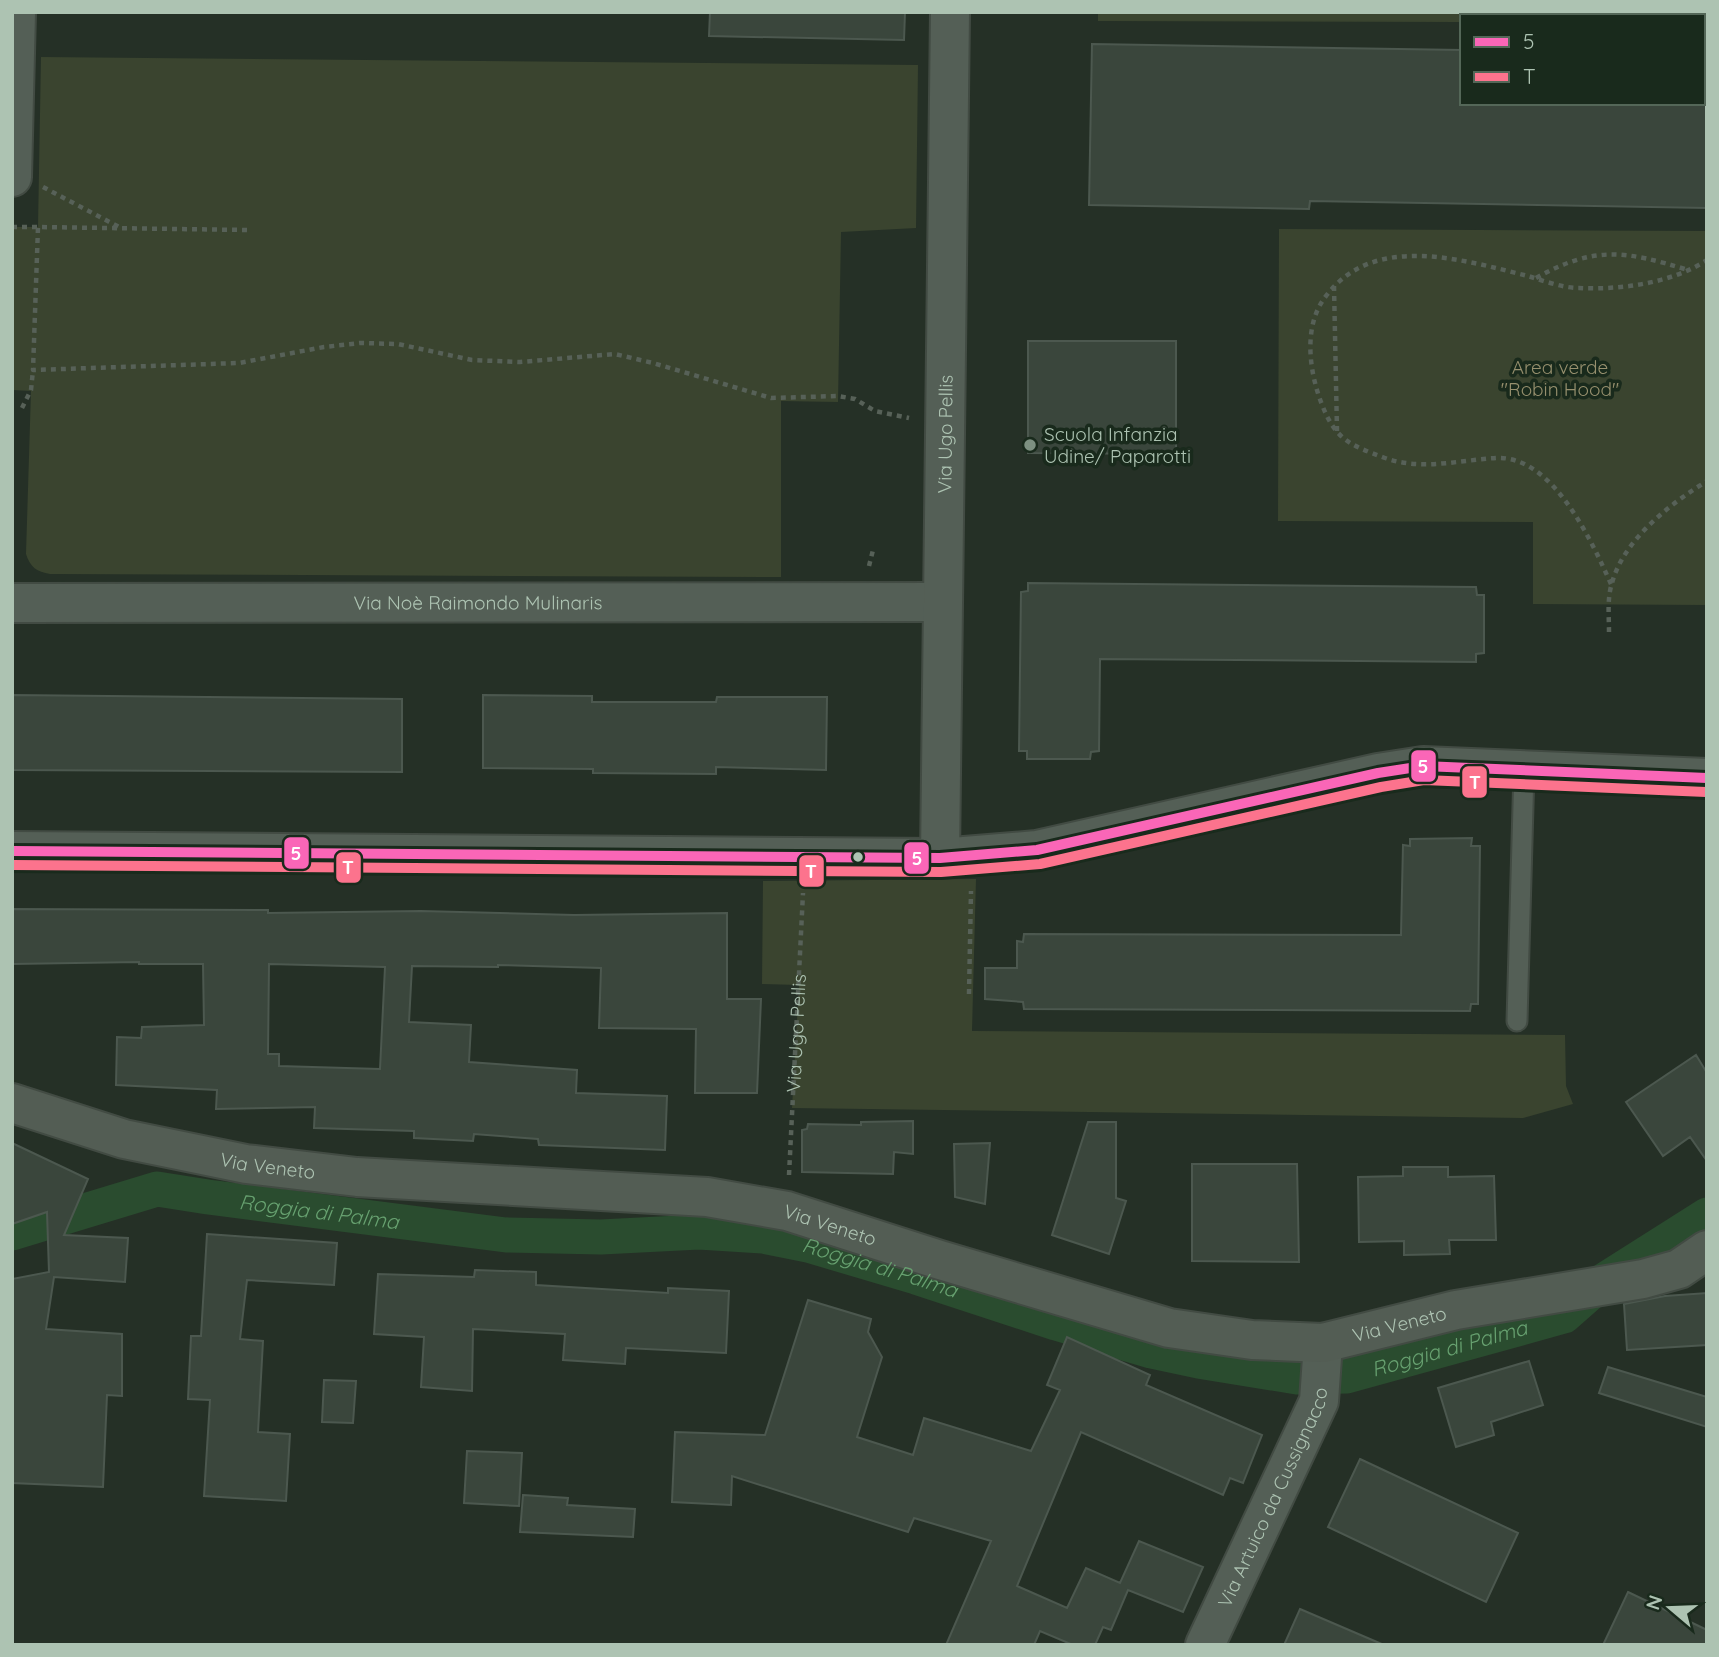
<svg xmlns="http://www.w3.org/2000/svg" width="1719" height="1657" font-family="Quicksand,sans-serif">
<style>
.green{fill:#3a442f}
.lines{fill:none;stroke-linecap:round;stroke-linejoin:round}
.canal{stroke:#2a4c2f;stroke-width:35}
.building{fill:#3a463c;stroke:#4c584f;stroke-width:2;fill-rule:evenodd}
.lane-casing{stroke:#424b43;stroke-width:23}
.street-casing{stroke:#424b43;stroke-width:42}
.secondary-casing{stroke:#424b43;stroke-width:42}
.path{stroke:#576158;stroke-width:4.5;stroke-dasharray:5 5;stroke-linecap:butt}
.lane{stroke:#545f56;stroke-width:19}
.street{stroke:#545f56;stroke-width:38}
.secondary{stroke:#535d54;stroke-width:38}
.bus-1-casing{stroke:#192a1c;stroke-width:16}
.bus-2-casing{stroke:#192a1c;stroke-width:16}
.bus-1{stroke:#fa66b7;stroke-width:10}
.bus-2{stroke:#fc738d;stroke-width:10}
.poi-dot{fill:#7d9081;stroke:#192a1c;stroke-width:2.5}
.bus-dot{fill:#adc3b2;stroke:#192a1c;stroke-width:2.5}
.labels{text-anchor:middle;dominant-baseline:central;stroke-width:7;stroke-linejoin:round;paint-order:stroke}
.park-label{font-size:19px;fill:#97906e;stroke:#192a1c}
.poi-label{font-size:19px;fill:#adc3b2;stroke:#192a1c;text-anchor:start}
.street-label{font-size:19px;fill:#adc3b2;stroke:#192a1c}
.water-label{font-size:21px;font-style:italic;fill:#67a170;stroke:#192a1c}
.line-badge{stroke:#192a1c;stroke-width:2.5}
.badge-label{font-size:19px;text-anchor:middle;font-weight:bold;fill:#fff}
</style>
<rect width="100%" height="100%" fill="#253026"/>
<!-- green -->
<path class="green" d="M1098 12H1707V23H1703V16H1462V22L1098 21Z
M41 57 918 65 916 228 841 232 838 402 781 401V577L50 574C37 572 30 567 26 554L31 391 12 390V227H38Z
M1279 229 1707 231V605L1533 604V522L1278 521Z
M976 879 972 1031 1565 1035 1566 1086 1573 1104 1523 1118 792 1108 799 985 762 984 763 881Z"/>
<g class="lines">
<!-- canal -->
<path class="canal" id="s1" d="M12 1233 157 1189 208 1197 506 1235 601 1237 699 1232 763 1236 808 1245 916 1277 1056 1323 1151 1351 1198 1361 1297 1377 1347 1376 1564 1316 1606 1279 1707 1215"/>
</g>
<!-- building -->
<path class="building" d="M710 12H905L904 40 709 36Z
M1092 44 1462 50V103H1707V208L1310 201 1309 209 1089 205Z
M1028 341H1176V454L1028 453Z
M1028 583 1476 587 1477 595H1484V653L1476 654V662L1100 659 1099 751 1091 752 1090 759H1027V751H1019L1021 592 1028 591Z
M12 695 402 699V772L12 770Z
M483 695 592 696V702H716L717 697H827L826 770 716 767V774L593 773V769L483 768Z
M1472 838 1471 846H1480L1478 1004H1471L1470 1011 1024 1009 1023 1002 985 999V968H1017V941L1023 942 1024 934 1401 935 1403 845 1410 846V839Z
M12 909 268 910V913L421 911 574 915 727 913V999H761L757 1093H695L696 1029 599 1028 601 968 498 965V967L412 966 409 1022 471 1025 469 1062 577 1070 576 1093 667 1096 665 1150 539 1145 538 1139 474 1134 473 1141 414 1138V1131L314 1128 315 1107 216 1109 217 1090 116 1085 117 1037 141 1038 142 1027 204 1025 203 964H139V962L12 964ZM269 964 385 967 380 1069 279 1066V1054H268Z
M1696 1055 1707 1073V1161L1690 1137 1663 1156 1626 1102Z
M913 1121V1154L894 1152 893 1174 802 1172V1130L807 1129 808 1124 861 1125V1122Z
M1088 1122H1116V1198L1126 1201 1109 1254 1052 1235Z
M12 1143 88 1179 64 1235 128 1238 125 1282 54 1277 46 1329 122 1334V1396L107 1395 103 1487 12 1483V1279L49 1272 47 1212 12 1224Z
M990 1143 985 1204 955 1197 954 1144Z
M1192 1164H1297L1299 1262 1192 1261Z
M1403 1167H1448V1177L1494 1176 1496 1240H1449L1450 1254 1404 1255V1241L1359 1242 1358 1177 1403 1176Z
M207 1234 337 1243 334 1285 247 1280 240 1339 263 1341 258 1432 290 1434 286 1501 204 1496 210 1400 188 1399 191 1336H201Z
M475 1270 536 1272V1285L668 1293V1288L729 1291 726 1353 626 1348 625 1364 563 1360 565 1334 473 1329 472 1391 421 1387 424 1337 374 1334 378 1274 474 1277Z
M1707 1293V1345L1627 1350 1624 1304 1665 1296Z
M808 1300 871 1319 868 1332 882 1357 857 1437 913 1455 924 1418 1031 1451 1060 1390 1047 1385 1067 1337 1150 1375 1146 1385 1262 1435 1243 1483 1230 1478 1223 1495 1081 1432 1017 1586 1067 1608 1086 1568 1120 1583 1139 1541 1203 1567 1183 1612 1128 1590 1111 1630 1103 1627 1095 1645H1073L1040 1631 1034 1645H946L991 1541 914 1518 908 1532 732 1476 731 1505 672 1502 675 1432 765 1435Z
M1529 1361 1543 1405 1491 1422 1494 1435 1456 1447 1438 1388Z
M1608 1367 1707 1397V1427L1599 1393Z
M324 1380 356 1381 353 1423 322 1422Z
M467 1451 522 1453 519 1506 464 1503Z
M1360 1459 1518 1533 1486 1602 1328 1527Z
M523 1495 568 1498 567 1505 635 1509 633 1537 520 1532Z
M1628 1592 1707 1630V1645H1603Z
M1300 1609 1384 1645H1284Z"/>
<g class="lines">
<!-- lane casing -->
<g class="lane-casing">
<path id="lane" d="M1517 1021 1524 770"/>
</g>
<!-- street casing -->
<g class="street-casing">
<g id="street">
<path d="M12 177 16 12"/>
<path id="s3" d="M12 603 943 602"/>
<path d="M12 851 940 858 1037 850 1378 773 1423 766 1707 778"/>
<path id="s4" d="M940 858 950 12"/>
<path id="s5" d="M1205 1645 1319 1401 1323 1343"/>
</g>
</g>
<!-- secondary casing -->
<g class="secondary-casing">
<g id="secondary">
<path id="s6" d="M12 1103 124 1139 246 1164 357 1177 707 1197 787 1211 940 1260 1169 1328 1252 1340 1323 1343 1456 1310 1643 1279 1679 1269 1707 1250"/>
</g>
</g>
<!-- path -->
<g class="path">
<path d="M1637 12 1652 16"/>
<path d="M1703 18H1707"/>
<path d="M43 187 119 227"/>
<path d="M12 227H38"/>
<path d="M247 230 38 227 33 370 239 363 324 347 360 343 398 344 472 360 520 362 615 354 653 363 771 398 838 396 855 399 875 411 909 418"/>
<path d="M1536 278C1595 245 1626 251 1688 270"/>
<path d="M1334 286 1337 431"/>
<path d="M22 408 31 390 33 370"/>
<path d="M869 566 873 550"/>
<path d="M1611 584C1592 542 1553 455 1496 458 1460 460 1421 471 1385 458 1350 445 1335 440 1321 402 1309 370 1303 325 1326 296 1374 232 1463 260 1528 276 1544 281 1563 288 1579 288 1621 290 1672 283 1707 260"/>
<path d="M1609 632C1609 616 1607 598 1612 583 1624 539 1670 504 1707 481"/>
<path d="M969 994 971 891"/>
<path id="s2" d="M789 1175 803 893"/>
</g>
<!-- lane -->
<use href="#lane" class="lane"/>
<!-- street -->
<use href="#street" class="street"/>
<!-- secondary -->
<use href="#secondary" class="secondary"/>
<!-- bus-1 casing -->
<g class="bus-1-casing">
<path id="bus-1" d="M12 851 940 858 1037 850 1378 773 1423 766 1707 778"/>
</g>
<!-- bus-2 casing -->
<g class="bus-2-casing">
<path id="bus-2" d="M12 865 941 872 1040 864 1381 787 1424 780 1706 792"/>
</g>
<!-- bus-1 -->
<use href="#bus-1" class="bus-1"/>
<!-- bus-2 -->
<use href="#bus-2" class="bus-2"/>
</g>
<!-- markers -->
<circle class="poi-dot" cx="1030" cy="445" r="7"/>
<circle class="bus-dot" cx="858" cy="857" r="6"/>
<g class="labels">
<!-- park labels -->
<g class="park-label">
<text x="1560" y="367">Area verde<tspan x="1560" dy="22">"Robin Hood"</tspan></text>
</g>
<!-- poi labels -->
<g class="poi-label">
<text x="1044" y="434">Scuola Infanzia<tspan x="1044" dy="22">Udine/ Paparotti</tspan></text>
</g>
<!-- street labels -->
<g class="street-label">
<text stroke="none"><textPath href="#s4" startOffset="424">Via Ugo Pellis</textPath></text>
<text stroke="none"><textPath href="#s3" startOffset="466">Via Noè Raimondo Mulinaris</textPath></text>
<text stroke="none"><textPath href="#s2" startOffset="142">Via Ugo Pellis</textPath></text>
<text stroke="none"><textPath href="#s6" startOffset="264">Via Veneto</textPath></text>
<text stroke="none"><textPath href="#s6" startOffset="831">Via Veneto</textPath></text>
<text stroke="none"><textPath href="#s6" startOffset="1419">Via Veneto</textPath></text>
<text stroke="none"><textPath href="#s5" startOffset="163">Via Artuico da Cussignacco</textPath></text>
</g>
<!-- water labels -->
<g class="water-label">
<text stroke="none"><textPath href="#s1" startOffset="315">Roggia di Palma</textPath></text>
<text stroke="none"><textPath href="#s1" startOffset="882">Roggia di Palma</textPath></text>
<text stroke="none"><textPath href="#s1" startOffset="1470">Roggia di Palma</textPath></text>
</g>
</g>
<g class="line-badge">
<rect x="1410" y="749" width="27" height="34" rx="7" fill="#fa66b7"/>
<rect x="1461" y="765" width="27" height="34" rx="7" fill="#fc738d"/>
<rect x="283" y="836" width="27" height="34" rx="7" fill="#fa66b7"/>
<rect x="903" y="841" width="27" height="34" rx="7" fill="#fa66b7"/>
<rect x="335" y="851" width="27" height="33" rx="7" fill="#fc738d"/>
<rect x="798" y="854" width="27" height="34" rx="7" fill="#fc738d"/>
</g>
<g class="badge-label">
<text x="1423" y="773">5</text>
<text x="1475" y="789">T</text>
<text x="296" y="860">5</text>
<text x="917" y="865">5</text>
<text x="348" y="874">T</text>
<text x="811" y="878">T</text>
</g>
<!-- border -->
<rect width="1719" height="1657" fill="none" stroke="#adc3b2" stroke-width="28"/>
<!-- legend -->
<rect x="1460" y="14" width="245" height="91" fill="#192a1c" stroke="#546758" stroke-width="2"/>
<rect x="1474" y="37" width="35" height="10" fill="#fa66b7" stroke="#546758" stroke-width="2"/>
<text x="1523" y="49" font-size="21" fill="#adc3b2">5</text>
<rect x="1474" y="72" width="35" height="10" fill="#fc738d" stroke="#546758" stroke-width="2"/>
<text x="1523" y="84" font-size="21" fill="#adc3b2">T</text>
<!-- north arrow -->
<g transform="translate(1670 1608) rotate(289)" stroke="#192a1c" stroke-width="5" paint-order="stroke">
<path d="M0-5L12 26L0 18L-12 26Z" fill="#adc3b2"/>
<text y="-10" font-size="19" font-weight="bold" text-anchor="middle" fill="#adc3b2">N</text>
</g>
</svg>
